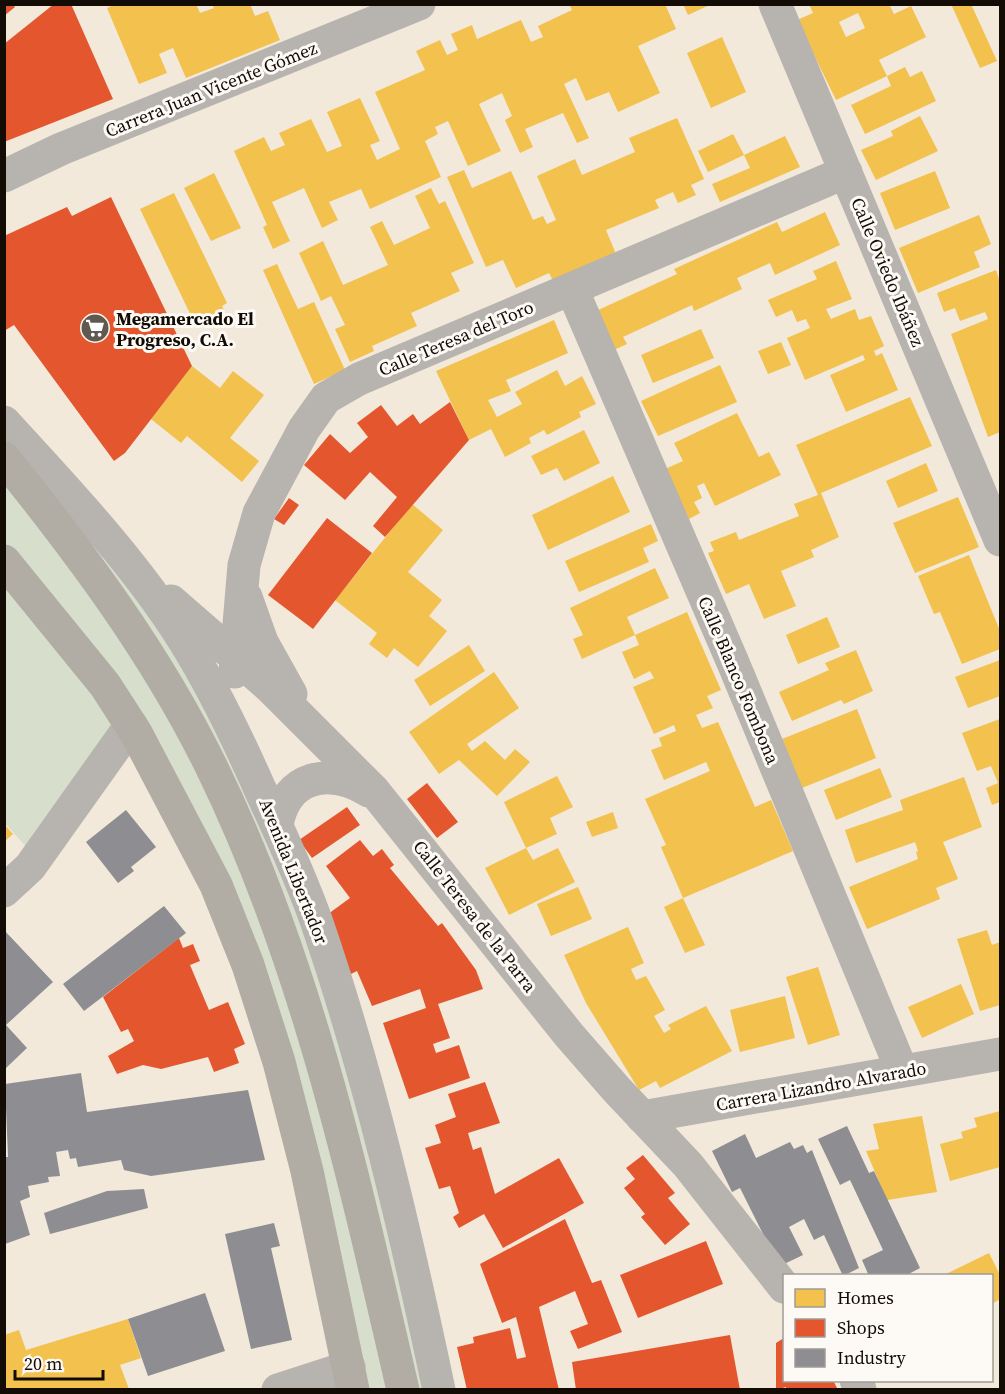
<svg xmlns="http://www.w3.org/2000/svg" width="1005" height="1394" font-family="'Source Serif 4',serif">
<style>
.green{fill:#d7decb}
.homes{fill:#f2c14e;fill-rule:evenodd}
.shops{fill:#e4572e}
.industry{fill:#8d8d92}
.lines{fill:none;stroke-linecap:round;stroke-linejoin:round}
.minor{stroke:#b7b3af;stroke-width:33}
.major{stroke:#b1aca4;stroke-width:33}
.labels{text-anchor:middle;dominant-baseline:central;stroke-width:6;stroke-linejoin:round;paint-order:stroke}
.street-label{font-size:18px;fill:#120c05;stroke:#fdfaf5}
.poi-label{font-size:18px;font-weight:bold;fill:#120c05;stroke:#fdfaf5;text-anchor:start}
</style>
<rect width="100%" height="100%" fill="#f2e9db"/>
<!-- green -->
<path class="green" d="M4 422 103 530 277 825 439 1389H353L307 1171 181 814 5 561Z
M4 563 129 725 35 857 5 823Z"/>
<!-- homes -->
<path class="homes" d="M115 4H196L200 13 214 8 212 4H250L255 16 268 11 280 40 186 78 173 48 159 54 167 73 139 84 107 8Z
M569 4H665L676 29 638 46 660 93 618 112 609 92 586 101 576 78 564 84 589 138 577 143 563 113 525 129 533 147 520 153 505 120 512 116 502 93 479 104 501 151 468 166 448 121 435 127 438 134 425 141 441 177 370 209 361 189 329 202 338 220 322 228 304 188 272 202 290 241 273 249 263 227 267 225 234 151 264 137 271 151 285 145 279 133 311 119 327 152 342 146 327 112 360 98 380 141 370 145 377 160 400 149 375 92 425 70 416 51 440 40 447 55 458 50 451 34 472 25 477 39 521 20 531 42 543 37 538 26 572 10Z
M683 4H712L688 15Z
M809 4H889L894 14 911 6 926 37 879 60 887 76 905 67 910 77 922 71 936 101 865 134 851 105 891 86 887 76 836 100 797 20 813 13ZM858 13 865 28 846 37 839 22Z
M951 4H971L997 61 980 68Z
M722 37 746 92 711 108 687 53Z
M920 116 938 151 876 180 861 150 893 136 891 131Z
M677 118 704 179 691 185 696 195 678 203 673 192 655 200 659 208 606 230 616 254 553 281 549 273 516 288 503 260 486 267 447 177 464 170 472 188 511 171 533 220 543 216 547 224 556 220 537 176 575 159 582 175 635 152 629 138Z
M733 134 744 155 785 136 800 167 720 202 712 184 750 168 744 155 708 172 698 151Z
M935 171 950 208 895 230 880 193Z
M214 173 241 228 211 241 184 188Z
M431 188 439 204 445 201 474 263 451 273 460 291 411 313 417 326 372 346 374 351 350 362 335 329 345 325 331 296 321 301 299 253 323 241 343 285 388 265 370 227 382 221 394 245 430 228 415 196Z
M174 193 227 303 222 306 224 310 207 318 205 314 193 320 140 209Z
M825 212 840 245 775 275 770 263 737 278 742 289 694 311 692 305 623 337 627 344 614 350 596 311 677 274 674 269 777 222 782 232Z
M979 215 991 244 974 252 980 267 918 293 899 248Z
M836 261 852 299 826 309 831 319 855 309 859 320 871 316 884 346 874 351 876 356 882 353 898 390 846 412 830 375 865 360 863 355 805 380 787 338 810 328 806 319 797 322 792 310 776 317 768 300 817 279 813 271Z
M277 264 298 309 314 302 345 370 314 384 263 270Z
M996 270 1000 282V432L988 437 951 334 988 319 985 312 960 321 955 308 944 312 937 293Z
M554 320 568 353 506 380 511 391 488 400 497 417 522 404 515 392 557 370 565 386 582 376 596 404 579 412 581 417 547 435 544 430 529 438 531 443 505 457 491 429 469 440 436 371Z
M701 329 714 358 653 383 641 355Z
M781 342 791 365 768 374 758 351Z
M720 365 737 402 658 436 641 401Z
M192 366 220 388 233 371 264 395 230 438 259 461 242 482 187 436 181 443 151 419Z
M910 397 932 446 821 493 839 537 811 550 814 557 781 571 796 606 764 619 749 584 726 594 708 553 714 551 710 542 736 532 739 540 799 516 794 504 818 495 796 445Z
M737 413 759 457 769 452 781 475 715 506 704 483 697 486 702 498 694 502 700 513 689 519 665 469 683 461 674 443Z
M584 430 600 463 564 481 557 468 541 475 531 456Z
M926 463 938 491 898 508 886 481Z
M613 476 630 512 548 550 532 515Z
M958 497 979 547 915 573 893 523Z
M412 504 443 530 408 572 442 600 429 616 447 631 418 667 394 648 387 658 369 644 377 633 335 600Z
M651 524 658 541 643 548 649 562 579 592 565 561Z
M969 555 1000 631V649L962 664 940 612 934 614 918 576Z
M655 568 669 598 627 617 635 635 687 612 721 690 707 696 713 708 696 715 702 728 718 722 755 807 771 800 793 851 683 898 705 945 685 953 664 907 683 898 661 847 666 845 645 799 710 771 706 762 664 780 651 750 662 746 659 738 676 731 674 725 654 734 633 687 654 678 650 671 634 679 622 652 639 645 635 635 582 659 573 639 583 635 570 608Z
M827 617 840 647 798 664 786 635Z
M469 645 485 671 430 706 414 680Z
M856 650 873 691 844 704 841 700 792 721 779 692 829 670 825 663Z
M1000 660V696L968 708 955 677Z
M494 672 519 708 467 744 472 751 485 741 505 760 515 749 530 762 497 796 459 760 439 774 409 732Z
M857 709 876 758 802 788 782 739Z
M1000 719V802L992 805 986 788 998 783 991 766 977 771 962 733Z
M880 768 892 797 836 820 824 790Z
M557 776 573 807 550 818 557 834 526 848 533 860 558 848 575 882 509 915 485 868 526 848 504 802Z
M964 777 982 827 943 842 958 879 936 888 940 899 867 929 849 887 918 859 916 852 918 851 915 842 856 863 845 830 903 810 900 800Z
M613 812 618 828 592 837 586 822Z
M4 824 13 834 4 842Z
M578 887 592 919 551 936 537 904Z
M628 927 644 963 631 969 636 980 646 976 665 1010 654 1016 664 1033 671 1029 668 1025 706 1006 732 1051 660 1088 656 1081 639 1090 586 1003 564 955Z
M987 930 992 945 1000 942V1005L980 1011 957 939Z
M818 967 840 1035 808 1045 786 977Z
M961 984 974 1014 922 1038 908 1007Z
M785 996 795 1038 740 1052 730 1010Z
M1000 1111V1167L950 1181 940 1144 963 1138 961 1132 977 1127 974 1118Z
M922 1116 937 1192 887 1200 866 1151 879 1149 873 1124Z
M989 1253 1000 1275V1299L992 1304V1275H944Z
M128 1319 141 1358 120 1365 129 1389H4V1335L19 1330 26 1350Z"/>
<!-- shops -->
<path class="shops" d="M4 4H13L15 7 4 16Z
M54 4H71L113 99 4 142V44Z
M111 197 192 366 125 453 114 461 14 325 4 331V236L67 207 72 216Z
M450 402 469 440 385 537 373 526 397 497 370 472 345 500 304 465 330 434 350 453 368 437 357 423 381 405 397 426 413 414 420 424Z
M289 498 299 505 284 525 274 519Z
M327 518 372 553 313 629 268 595Z
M427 783 458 822 437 838 407 799Z
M347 807 360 825 312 858 299 840Z
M360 840 373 856 382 849 394 865 390 868 438 926 442 923 476 970 483 989 438 1004 450 1038 433 1044 436 1053 459 1045 470 1078 409 1099 383 1023 426 1008 420 989 372 1006 357 971 351 974 324 917 350 898 326 866Z
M179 938 183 948 193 944 200 961 190 965 209 1010 228 1002 245 1044 234 1049 239 1063 214 1072 208 1057 161 1069 143 1065 117 1074 108 1056 134 1041 128 1029 121 1032 103 997Z
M485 1082 500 1123 468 1133 473 1150 481 1147 495 1194 559 1158 584 1203 503 1248 484 1214 459 1228 453 1217 459 1213 450 1186 439 1189 425 1148 441 1143 435 1125 456 1117 448 1094Z
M643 1155 675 1193 668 1198 690 1224 665 1245 641 1217 645 1214 624 1188 635 1179 626 1168Z
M565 1219 592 1283 601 1280 622 1332 578 1349 570 1331 588 1324 575 1291 539 1307 559 1390H467L457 1347 474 1343 473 1337 510 1328 517 1359 526 1357 516 1317 502 1323 480 1264Z
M706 1241 723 1284 638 1318 620 1275Z
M730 1335 740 1390H576L572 1362Z
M784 1338V1380H833L838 1390H786V1387L776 1390V1343Z"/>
<!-- industry -->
<path class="industry" d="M126 810 156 847 131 867 134 871 118 883 86 842Z
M164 906 186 933 84 1011 63 984Z
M4 930 53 982 6 1025 27 1048 6 1068Z
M81 1073 87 1112 248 1090 265 1160 151 1176 124 1170 121 1160 78 1167 76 1158 70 1159 68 1150 56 1152 60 1176 48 1177 49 1182 28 1186 30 1197 20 1201 30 1235 5 1244 4 1157H8L5 1084Z
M847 1126 869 1173 874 1171 920 1268 905 1276H869L862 1260 883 1250 850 1180 840 1185 818 1139Z
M745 1134 756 1158 790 1142 794 1149 803 1145 807 1153 812 1150 859 1268 843 1276 824 1235 814 1240 804 1219 789 1227 803 1255 782 1265 773 1254 740 1188 732 1192 712 1151Z
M144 1189 148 1208 50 1234 44 1213 107 1191Z
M274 1223 280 1246 271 1248 292 1340 251 1349 225 1234Z
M205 1293 225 1351 148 1376 128 1319Z"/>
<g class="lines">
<!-- minor -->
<path class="minor" d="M775 4 1000 540
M4 176 61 149 419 4
M572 289 734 665 902 1071
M4 422C68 492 133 560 183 639 213 687 237 737 260 789 280 833 301 877 317 923 369 1075 406 1233 439 1390
M246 597 262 642 291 694
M171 601 271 688 374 791 569 1035 617 1090 688 1165 784 1287
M235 672 244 565 259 513 304 429 326 398 359 379 846 172
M277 825C286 775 329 767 369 791
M4 891 30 867 131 725
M642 1117 1000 1054
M856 1380 860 1390
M278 1390 349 1367"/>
<!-- major -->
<path class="major" d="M4 458C82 555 156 654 211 766 307 962 354 1178 403 1390
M4 561 105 685 136 733 216 885 248 965 279 1062 307 1171 353 1390"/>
</g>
<!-- icons -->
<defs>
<g id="supermarket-disc" transform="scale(1.5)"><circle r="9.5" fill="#605950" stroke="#fdfaf5"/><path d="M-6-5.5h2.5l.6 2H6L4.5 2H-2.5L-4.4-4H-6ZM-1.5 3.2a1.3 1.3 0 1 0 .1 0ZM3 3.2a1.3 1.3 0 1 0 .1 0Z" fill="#fff"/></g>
</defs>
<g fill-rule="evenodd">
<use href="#supermarket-disc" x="95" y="328"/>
</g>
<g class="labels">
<!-- street labels -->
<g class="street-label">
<text transform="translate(211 89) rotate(-22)">Carrera Juan Vicente Gómez</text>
<text transform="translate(888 272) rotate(67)">Calle Oviedo Ibáñez</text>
<text transform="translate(456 338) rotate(-23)">Calle Teresa del Toro</text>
<text transform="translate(739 680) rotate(67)">Calle Blanco Fombona</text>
<text transform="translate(294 871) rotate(68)">Avenida Libertador</text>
<text transform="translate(475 916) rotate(52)">Calle Teresa de la Parra</text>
<text transform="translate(821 1086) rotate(-10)">Carrera Lizandro Alvarado</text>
</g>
<!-- poi labels -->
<g class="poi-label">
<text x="116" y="318">Megamercado El<tspan x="116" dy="21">Progreso, C.A.</tspan></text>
</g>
</g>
<!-- border -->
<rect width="1005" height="1394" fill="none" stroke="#120c05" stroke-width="12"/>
<!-- legend -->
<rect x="783" y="1274" width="210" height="108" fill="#fdfaf5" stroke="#9f9b95" stroke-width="1.5"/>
<rect x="795" y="1289" width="30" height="18" fill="#f2c14e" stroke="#9f9b95" stroke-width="1.5"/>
<text x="837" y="1304" font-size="18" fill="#120c05">Homes</text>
<rect x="795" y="1319" width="30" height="18" fill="#e4572e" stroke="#9f9b95" stroke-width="1.5"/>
<text x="837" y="1334" font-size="18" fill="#120c05">Shops</text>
<rect x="795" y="1349" width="30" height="18" fill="#8d8d92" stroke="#9f9b95" stroke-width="1.5"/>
<text x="837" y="1364" font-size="18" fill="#120c05">Industry</text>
<!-- scale -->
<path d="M15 1370v9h88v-9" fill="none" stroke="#120c05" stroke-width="3"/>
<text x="24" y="1370" font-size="18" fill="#120c05" stroke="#fdfaf5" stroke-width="4.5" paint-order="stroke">20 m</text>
</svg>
